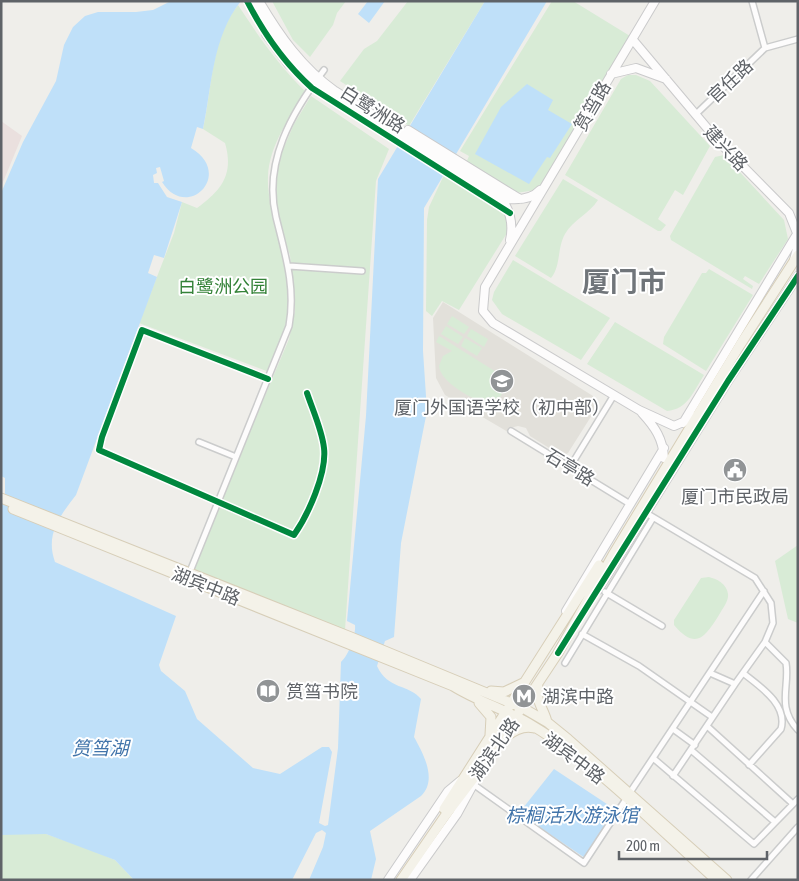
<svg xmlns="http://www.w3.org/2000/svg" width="799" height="881" font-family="'Asap Condensed','Noto Sans SC',sans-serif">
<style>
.education{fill:#e2e0da}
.medical{fill:#eae0de}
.green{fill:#d8ebd6}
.water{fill:#bfe0f9}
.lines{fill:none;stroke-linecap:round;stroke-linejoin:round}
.street-casing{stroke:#cbcccc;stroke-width:8}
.secondary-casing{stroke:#cacacb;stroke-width:10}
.primary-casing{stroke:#d7ceb8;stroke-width:11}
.street{stroke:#fdfcfc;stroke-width:5}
.secondary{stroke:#fdfcfc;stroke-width:8}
.primary{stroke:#f4f2e9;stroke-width:9}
.cycleway-casing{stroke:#fff;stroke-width:9}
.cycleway{stroke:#00873e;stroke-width:6}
.labels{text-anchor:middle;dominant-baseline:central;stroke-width:4;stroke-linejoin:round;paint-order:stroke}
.street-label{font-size:18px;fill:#5f6368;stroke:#fff}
.park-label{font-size:18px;fill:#348238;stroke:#fff}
.poi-label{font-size:18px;fill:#5f6368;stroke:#fff}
.water-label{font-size:19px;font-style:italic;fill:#4174aa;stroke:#fff}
.town-label{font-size:28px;font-weight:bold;fill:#70757a;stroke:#fff}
</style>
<rect width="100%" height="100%" fill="#efeeea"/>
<!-- education -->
<path class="education" d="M443 302 593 396 597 407 568 453 562 456 530 436 526 428 518 426 510 428 508 432 445 395 436 378 433 318Z"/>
<!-- medical -->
<path class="medical" d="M1 121 22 136 1 187Z"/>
<!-- green -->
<path class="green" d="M272 1H346L337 13 333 25 310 57 293 40Z
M408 1H485L409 126 340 81 364 49 377 41Z
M552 1H573L630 36 546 179 536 190 516 193 466 163 469 156 460 151Z
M238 5C259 37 279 66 306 92 290 117 269 145 268 177 267 198 275 220 280 240 295 297 291 319 269 372L139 323 174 233 182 202 197 208C222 190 234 174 225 143L203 129C212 89 211 38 238 5Z
M628 75H636L650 81 710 146 683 195 675 190 658 219 666 225 661 231H658L565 175 621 79Z
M311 96 389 149 376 181 345 630 190 573 289 339 295 311 290 255 276 217 273 189 281 154 294 124Z
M724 155 784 220 788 239 759 284 745 276 743 279 753 286 752 289 671 240 670 236 715 157Z
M444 175 503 212 508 222 507 233 459 310 442 301 432 316 426 311 427 220 429 207Z
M563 179 598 200C589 214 573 220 565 234 557 248 561 266 551 278L515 256Z
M513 260 610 318 581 360 502 314 492 300 494 292Z
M709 269 753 295 706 371 663 344 664 337 702 273H706Z
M452 316 469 327 464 334 447 324Z
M615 322 704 375C693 392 688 409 667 411L587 364Z
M446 326 463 337 458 344 441 334Z
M471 329 488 339 484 347 467 336Z
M439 336 512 382 509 388 504 386 501 396 488 403C474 401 440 382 439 366L443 356 452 351 436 342Z
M465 338 482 348 477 356 461 346Z
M798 545V623L788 619 775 561Z
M709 577C717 579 727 584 728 594 729 601 722 609 719 615 705 637 696 651 674 625V620L701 578Z
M11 833 46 834 89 849 115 860 134 880H1V835Z"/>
<!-- water -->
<path class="water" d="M171 1H241C212 37 212 86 203 129L197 127 191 148C235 174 187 222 162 182L164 181 160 167 156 168 157 173 153 175 154 183H158L167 197 182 202 164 258 154 255 148 273 157 277 76 495C60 516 45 534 55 562L176 616 159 665 161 671 185 691 197 719 253 768 280 774 322 747H329L332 752 319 823 325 826 328 825 338 748 341 662C349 655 356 635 355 625L347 621 366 416 378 179 485 1H547L424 208 423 351 427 411 401 543 394 637 385 641 377 666C388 690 409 684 421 699L414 737C423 753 438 780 421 796L370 831 376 859 371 880H309L323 847 326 833 322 830 316 833 292 880H134L115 860 46 834 1 835V507L5 496V478L1 476V193L23 142 56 81 64 45 73 27 85 16 98 12H136L153 10Z
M368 1H385L369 23 358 14Z
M527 84 553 100 548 110 572 124 550 158 547 157 529 184 475 154 501 107Z
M554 769 616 810 585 858 519 813Z"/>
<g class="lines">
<!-- street casing -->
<g class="street-casing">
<path id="street" d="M752 1 765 48
M695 115 765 48 798 39
M289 266 362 271
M268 379 142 330 102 437 99 450 294 535C308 515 327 473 324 448 322 430 313 411 307 393
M511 431 630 504
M199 442 236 457
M570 467 614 395
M646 513 755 578 771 603 773 623 765 642 735 684 710 673
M189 574 289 326C296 287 285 254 276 217 263 162 292 112 324 70
M605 592 662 626
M582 634 639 666 712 717
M765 642 786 663C790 686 776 707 798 730
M565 663 653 518
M743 673C759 686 788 704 781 729L749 765
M707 726 793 804
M673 729 695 745
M691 750 775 822
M653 758 754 844 798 799
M673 776 735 684
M473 784 584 863 626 799
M629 794 764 591
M751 880 798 827"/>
</g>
<!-- secondary casing -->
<g class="secondary-casing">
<path id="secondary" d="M251 1C274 41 296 70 332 98L505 204C511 215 513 227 510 240
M259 1C279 35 302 68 335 91L508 199C520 200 532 199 540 190
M655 1 485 287 483 311 493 323 639 410 674 426 697 416
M266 34 289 65
M633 40 718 141 789 213 797 233 798 245 794 260
M611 74 636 68 666 79
M408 130 520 199
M642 413C655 427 663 439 664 458
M683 423 797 234
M598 590 728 381 798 276
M566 611 664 448
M388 880 448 791 460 781
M410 880 457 814 475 781"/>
</g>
<!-- primary casing -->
<g class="primary-casing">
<path id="primary" d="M1 498 351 637 523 708 547 722 568 739 727 880
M13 509 453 686C477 701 504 709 528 723 598 764 656 826 716 880
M538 687C535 701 544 709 547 722
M491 691 504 692 523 683
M479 703 491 717 490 735
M503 739C512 732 522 725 534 728
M444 809 599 565
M401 880 445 816 483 766 558 653 614 553 740 345 798 255"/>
</g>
<!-- street -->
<use href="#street" class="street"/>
<!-- secondary -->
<use href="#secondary" class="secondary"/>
<!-- primary -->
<use href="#primary" class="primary"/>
<!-- cycleway casing -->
<g class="cycleway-casing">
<path id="cycleway" d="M247 1C264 34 284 63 312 88L510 213
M268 379 142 330 102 437 99 450 294 535C308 515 327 473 324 448 322 430 313 411 307 393
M558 653 728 381 798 276"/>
</g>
<!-- cycleway -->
<use href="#cycleway" class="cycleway"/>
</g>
<!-- icons -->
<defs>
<g id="school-disc" transform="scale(1.25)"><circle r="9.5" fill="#919496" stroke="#fff"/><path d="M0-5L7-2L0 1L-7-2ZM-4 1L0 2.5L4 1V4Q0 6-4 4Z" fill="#fff"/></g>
<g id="civic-disc" transform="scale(1.25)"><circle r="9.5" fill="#919496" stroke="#fff"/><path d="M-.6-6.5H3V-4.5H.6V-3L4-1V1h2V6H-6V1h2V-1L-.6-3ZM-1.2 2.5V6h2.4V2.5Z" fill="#fff"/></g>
<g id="library-disc" transform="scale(1.25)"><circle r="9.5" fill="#919496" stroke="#fff"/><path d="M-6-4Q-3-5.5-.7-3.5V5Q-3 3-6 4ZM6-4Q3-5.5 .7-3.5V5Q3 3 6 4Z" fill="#fff"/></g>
<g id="metro-disc" transform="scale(1.25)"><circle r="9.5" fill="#919496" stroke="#fff"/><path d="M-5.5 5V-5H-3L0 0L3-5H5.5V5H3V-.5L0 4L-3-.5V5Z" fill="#fff"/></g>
</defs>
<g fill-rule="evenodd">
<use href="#school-disc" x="502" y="381"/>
<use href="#civic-disc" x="735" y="470"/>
<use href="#library-disc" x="268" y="691"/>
<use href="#metro-disc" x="524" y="696"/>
</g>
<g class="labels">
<!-- street labels -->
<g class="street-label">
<text transform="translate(730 81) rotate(-43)">官任路</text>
<text transform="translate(592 106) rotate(-60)">筼筜路</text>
<text transform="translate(373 109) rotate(32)">白鹭洲路</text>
<text transform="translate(726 148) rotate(47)">建兴路</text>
<text transform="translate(570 467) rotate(31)">石亭路</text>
<text transform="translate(206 586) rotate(22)">湖宾中路</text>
<text transform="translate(494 749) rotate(-55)">湖滨北路</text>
<text transform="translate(574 758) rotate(37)">湖宾中路</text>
</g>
<!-- park labels -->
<g class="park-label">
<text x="223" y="286">白鹭洲公园</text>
</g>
<!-- poi labels -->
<g class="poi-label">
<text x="502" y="407">厦门外国语学校（初中部）</text>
<text x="735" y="496">厦门市民政局</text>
<text x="286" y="691" text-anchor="start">筼筜书院</text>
<text x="542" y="696" text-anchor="start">湖滨中路</text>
</g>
<!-- water labels -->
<g class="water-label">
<text x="100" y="748">筼筜湖</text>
<text x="572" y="815">棕榈活水游泳馆</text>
</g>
<!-- town labels -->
<g class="town-label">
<text x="624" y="282">厦门市</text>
</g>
</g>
<!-- border -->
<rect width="799" height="881" fill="none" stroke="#5f6368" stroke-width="5"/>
<!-- scale -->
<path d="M619 851v8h148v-8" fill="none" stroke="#5f6368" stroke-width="2.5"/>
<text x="626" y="851" font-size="15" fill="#5f6368" stroke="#ffffff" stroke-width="4" paint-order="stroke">200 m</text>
</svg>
